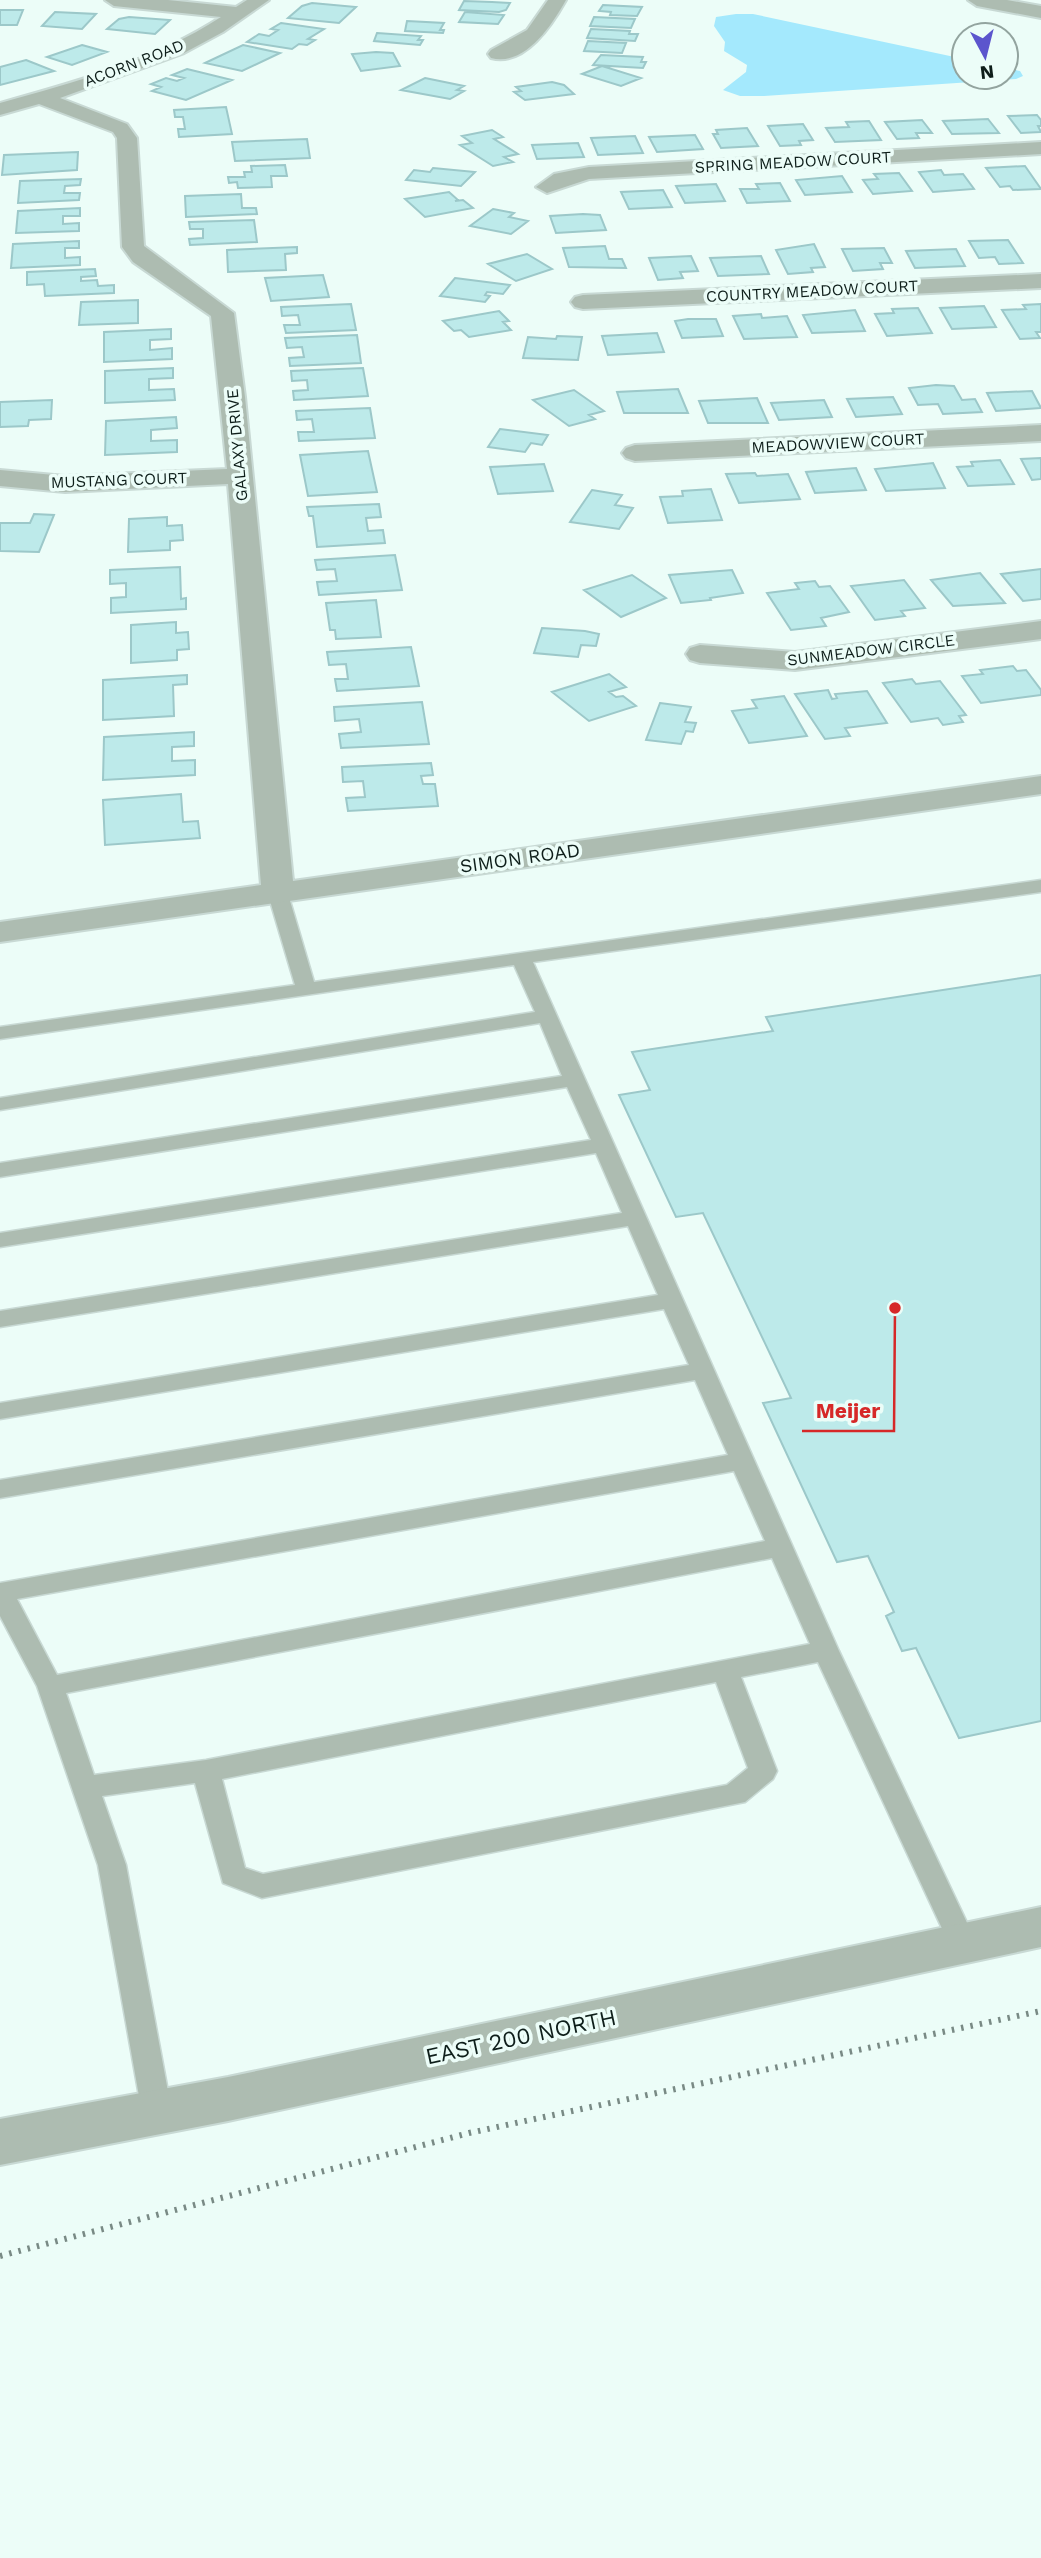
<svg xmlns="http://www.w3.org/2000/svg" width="1041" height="2558" font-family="'Work Sans',sans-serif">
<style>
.water{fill:#a4e9fd}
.building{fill:#bdeaea;stroke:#9cc8c9;stroke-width:2}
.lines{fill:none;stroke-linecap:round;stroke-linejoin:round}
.service-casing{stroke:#c8d9d4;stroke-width:3}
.minor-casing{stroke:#c8d9d4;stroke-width:4}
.path{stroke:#798a85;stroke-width:6;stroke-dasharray:2.5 7;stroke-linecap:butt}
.service{fill:#adbcb1;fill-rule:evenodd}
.minor{fill:#adbcb1;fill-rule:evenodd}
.labels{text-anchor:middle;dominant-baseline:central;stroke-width:7;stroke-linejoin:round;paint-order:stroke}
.far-street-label{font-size:16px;fill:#0e1e1a;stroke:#ecfdf8}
.street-label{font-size:19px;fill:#0e1e1a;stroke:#ecfdf8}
.near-street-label{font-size:23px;fill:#0e1e1a;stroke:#ecfdf8}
.leader{fill:none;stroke:#d62828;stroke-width:2.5}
.callout-dot{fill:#d62828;stroke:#ecfdf8;stroke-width:2.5}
.callout-label{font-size:21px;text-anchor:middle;font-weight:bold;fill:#d62828;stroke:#ecfdf8;stroke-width:7;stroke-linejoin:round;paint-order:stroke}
</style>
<rect width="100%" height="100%" fill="#ecfdf8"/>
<!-- water -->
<path class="water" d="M736 14H753L964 59V77H1006V68L1020 71 1023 76 1016 79 764 96H740L723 90 746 72 747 65 724 51 725 42 714 26 716 17Z"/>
<!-- building -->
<path class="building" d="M464 1 492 2 510 3 506 10 499 12 459 10Z
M312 3 356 7 339 23 288 18 302 6Z
M603 5 642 7 637 16 610 15 611 12 599 11Z
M0 10H23L17 25H0Z
M55 12 96 14 82 29 42 26Z
M465 12 504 15 498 24 459 22Z
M129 17 170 20 155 34 107 29 119 19Z
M594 17 635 19 631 28 590 26Z
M407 21 444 23 440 30H444L443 33 405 31Z
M281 23 324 29 308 39 315 40 307 45 299 44 292 49 247 42 259 34 269 36 278 30 271 29Z
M591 29 630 31 629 34H638L635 41 587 38Z
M377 33 421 36 418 40H423L420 45 374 41Z
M588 41 626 43 622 53 584 51Z
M82 45 107 52 72 65 47 57Z
M243 45 280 53 242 71 205 63Z
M376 52 393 53 400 66 361 71 352 54Z
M601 55 643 57 641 62H646L643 68 593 65Z
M26 60 54 71 0 85V67Z
M602 66 641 78 621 86 582 74Z
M187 69 232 80 186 100 152 91 161 87 151 84 166 78 177 81 184 78 172 75Z
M425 78 464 86 457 90 464 91 450 99 401 90Z
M552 82 564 85 574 94 525 100 514 92 521 91 516 87Z
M226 107 232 134 179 137 178 129H185L183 117H175L174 110Z
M1037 115 1041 120V126H1038L1041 132 1021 133 1008 116Z
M988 119 999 133 952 134 943 121Z
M922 120 932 133H916L919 138 897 139 885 122Z
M869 121 881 140 835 142 826 128 849 127 846 122Z
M803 124 813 140 799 141 801 145 780 146 768 126Z
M747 128 758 146 721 148 713 134H718L716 130Z
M492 130 503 137 494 139 518 154 504 157 513 162 493 166 460 145 472 143 462 136Z
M695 135 703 149 657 152 649 137Z
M635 136 643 153 598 155 591 138Z
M307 139 310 158 235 161 232 142Z
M578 143 584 157 537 159 532 145Z
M78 152 77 170 2 175 4 155Z
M285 165 287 176H271L272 187 238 188 237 182 229 183 228 177H245L244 172H252L251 166Z
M1025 166 1041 189 1013 190 1010 186 1000 187 986 168Z
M433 168 475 172 461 186 406 180 414 170 430 172Z
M941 170 944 175 963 174 974 189 933 192 919 172Z
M899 173 912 191 873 194 863 180 878 179 874 174Z
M842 176 852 192 805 195 796 180Z
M81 179 80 185 65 186 64 193H80L79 200 18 203 20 181Z
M780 183 790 201 747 203 740 189H759L756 184Z
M716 184 725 201 685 203 676 186Z
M663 190 672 207 629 209 621 192Z
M449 192 458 200 455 201 463 200 473 208 425 217 405 199Z
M241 194 242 208H256L257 214 186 217 185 196Z
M80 208V216H63V224L79 223V231L16 233 18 211Z
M493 209 514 213 509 217 528 221 511 234 470 226Z
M583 214 600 215 606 230 556 233 550 216Z
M254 220 257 242 190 245 189 239 203 238V229H190L189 222Z
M1008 240 1023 263 999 264 995 257 979 258 969 241Z
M79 241V248H65V258L80 257V265L11 268 13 244Z
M814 244 825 267 811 268 813 272 788 274 776 250Z
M605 246 609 259H622L626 268 569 267 563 248Z
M297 247V253L285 254 286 270 228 272 227 250Z
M884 248 892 263H880L883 269 853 271 842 249Z
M956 249 965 266 915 268 906 251Z
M527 254 552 269 516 281 488 264Z
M691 256 698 271 680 272 683 278 658 280 649 258Z
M761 256 769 274 718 276 710 258Z
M95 269 96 276 81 277V281L97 280 98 286 114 285V293L45 296 44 284 27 285V272Z
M323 275 329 297 271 301 265 278Z
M455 278 510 285 503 294 487 292 485 295 490 296 485 302 440 296Z
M138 300V323L79 325 81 302Z
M351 304 356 330 286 333 284 325H300L298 315 282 316 281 307Z
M1041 304V332H1036L1040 338 1020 339 1002 310 1026 309 1023 305Z
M984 306 996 327 952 329 940 308Z
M918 308 932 333 887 336 875 314 894 313 892 309Z
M855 310 865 331 812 333 803 315Z
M499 311 509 321 503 322 511 330 469 337 461 330 454 331 443 321Z
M761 314 762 318 787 316 797 337 744 339 733 316Z
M688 319H716L723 336 682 338 675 321Z
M171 329V339L150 340V350L172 348V359L104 362V332Z
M657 333 664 352 608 355 602 336Z
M357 335 361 363 290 366 289 358 304 357 302 347 287 348 285 338Z
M557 336 582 337 578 360 523 358 528 337 556 339Z
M173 368V378L149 379V390L174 389 175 400 105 403V371Z
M363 368 368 396 294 400 293 391 308 390 307 380 292 381 291 371Z
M936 385 954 386 962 400 975 399 982 412 943 414 938 404 918 405 909 388Z
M678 389 688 413H624L617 392Z
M574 390 604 411 589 415 595 419 569 426 533 400Z
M1032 391 1041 408 996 411 987 393Z
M893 397 902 414 856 417 847 399Z
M757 398 768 423H708L699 401Z
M52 400 51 419 29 420 28 426 0 427V402Z
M824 400 832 417 779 420 771 403Z
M370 408 375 438 299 441 298 432H314L312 419 297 420 296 411Z
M176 417 177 428 151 430V441L177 440V452L105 455 106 421Z
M500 429 548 435 542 445 531 443 525 452 488 447Z
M368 451 377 492 308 496 300 455Z
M1041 458V479L1032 480 1021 459Z
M1000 460 1014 484 968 486 957 467 973 466 971 462Z
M933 463 945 488 886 491 875 469Z
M544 464 553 491 498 494 490 467Z
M856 468 866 490 815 493 806 472Z
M755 473 757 476 788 474 800 499 739 503 726 474Z
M711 489 722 520 668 523 660 497 683 496 682 491Z
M592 490 622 495 615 505 633 508 619 529 570 522Z
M379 504 381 517 366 518 368 531 383 530 385 543 317 547 313 516H309L307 507Z
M34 514 54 515 39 552 0 551V523H30Z
M167 517V526L182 525 183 540 170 541V550L128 552 129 519Z
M395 555 402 590 319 595 317 582 337 581 335 569 317 570 315 560Z
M180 567 181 599 186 598V609L111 613V598L126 597V583L110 584V570Z
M1041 569V599L1023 601 1001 574Z
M732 570 743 593 710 598 711 600 681 603 669 575Z
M980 573 1005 603 953 606 931 580Z
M632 575 666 598 621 617 584 590Z
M904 580 925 608 901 611 905 616 875 620 851 586Z
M815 581 819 587 830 586 849 612 821 618 826 626 791 630 767 593 799 589 795 583Z
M376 600 381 637 336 639 335 630H330L326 603Z
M176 622V633L188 632 189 649 177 650V660L131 663V625Z
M542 628 585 631 599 634 596 646 581 645 578 657 534 653Z
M411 647 419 686 337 691 335 679H348L346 664 329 665 327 652Z
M1013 666 1017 671 1026 670 1041 690V695L981 703 962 676 983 674 980 670Z
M609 674 626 687 609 692 616 697 623 696 636 706 589 721 552 692Z
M187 675V684L173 685 174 716 103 720V680Z
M912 679 916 684 940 681 966 715 959 716 963 722 943 725 938 718 911 722 883 683Z
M828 690 832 699 837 698 835 694 867 691 887 723 845 728 850 736 825 739 795 694Z
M784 696 807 736 749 743 732 711 757 708 752 700Z
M422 702 429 744 341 748 339 734 361 732 359 719 335 721 334 707Z
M660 703 691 707 685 722 696 723 693 732 686 731 681 744 646 740Z
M194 732V746L172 747V761L195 760V775L103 780 104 737Z
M431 763 433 775 421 776 423 784H435L438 806 348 811 346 798 365 797 363 781 343 782 342 767Z
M181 794 183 822 198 821 200 838 105 845 103 800Z
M1041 975V1721L959 1738 916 1648 902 1651 886 1616 894 1612 868 1556 837 1562 763 1403 791 1398 703 1213 676 1217 619 1095 650 1090 632 1052 773 1031 766 1017Z"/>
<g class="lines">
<!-- service casing -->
<g class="service-casing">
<path id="service" d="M1041 880V892L533 962 839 1651 977 1944 973 1952 963 1956 953 1952 818 1662 741 1677 777 1771 773 1779 745 1802 262 1898 223 1883 195 1783 102 1796 126 1865 172 2113 168 2122 157 2126 146 2122 142 2113 98 1865 37 1686 0 1616V1583L728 1455 695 1380 0 1498V1480L689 1365 664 1309 0 1419V1403L658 1295 628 1226 0 1327V1311L622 1213 596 1153 0 1247V1233L591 1140 567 1087 0 1177V1163L562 1076 540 1023 0 1110V1098L535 1012 514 965 0 1039V1027L295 985 268 894 278 888 288 894 314 982ZM734 1471 765 1541 57 1675 17 1599ZM772 1558 810 1644 206 1760 94 1775 66 1693ZM716 1682 748 1768 727 1785 263 1874 245 1868 222 1779Z"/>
</g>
<!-- minor casing -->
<g class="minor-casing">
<path id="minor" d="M105 0H168L236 7 247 0H269L223 32 184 53 60 98 127 124 137 138 144 246 234 313 245 397 293 881 1041 776V794L0 942V922L261 885 228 484 65 492 0 486V470L65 476 227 469 211 316 133 262 122 247 117 138 113 132 39 104 0 115V103C76 82 155 60 221 17L114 6Z
M548 0H566C552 25 525 67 491 58L488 54 491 50 527 30Z
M968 0H1007L1041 6V18L977 6Z
M1041 142V154L589 179 547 193 536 187 554 174 589 167Z
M1041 274V288L583 309 575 307 571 302 575 297 583 295Z
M1041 425V441L635 461 626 458 622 453 626 448 635 445Z
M1041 621V639L795 670 700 663 690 660 686 654 690 648 700 645 795 652Z
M1041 1907V1947L228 2121 0 2165V2119L228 2077Z"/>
</g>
<!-- path -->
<path class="path" d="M0 2256 469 2133 1041 2011"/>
<!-- service -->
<use href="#service" class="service"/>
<!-- minor -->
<use href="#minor" class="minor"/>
</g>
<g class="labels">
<!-- far-street labels -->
<g class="far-street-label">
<text transform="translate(134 63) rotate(-21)">ACORN ROAD</text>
<text transform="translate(793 162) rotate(-3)">SPRING MEADOW COURT</text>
<text transform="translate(812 291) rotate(-3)">COUNTRY MEADOW COURT</text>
<text transform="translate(838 443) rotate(-3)">MEADOWVIEW COURT</text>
<text transform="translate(237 445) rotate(-95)">GALAXY DRIVE</text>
<text transform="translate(119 480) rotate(-2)">MUSTANG COURT</text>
<text transform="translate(871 650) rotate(-7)">SUNMEADOW CIRCLE</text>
</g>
<!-- street labels -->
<g class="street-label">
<text transform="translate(520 858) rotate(-8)">SIMON ROAD</text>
</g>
<!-- near-street labels -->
<g class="near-street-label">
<text transform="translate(521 2037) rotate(-12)">EAST 200 NORTH</text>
</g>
</g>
<!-- callouts -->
<path class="leader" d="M895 1308L894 1431H802"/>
<circle class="callout-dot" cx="895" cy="1308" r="7"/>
<g class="callout-label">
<text x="848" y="1418">Meijer</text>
</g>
<!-- north arrow -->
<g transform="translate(985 56) rotate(173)"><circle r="33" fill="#ecfdf8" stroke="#93a49f" stroke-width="2"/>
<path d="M0-5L12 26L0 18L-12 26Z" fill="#5c55cd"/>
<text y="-10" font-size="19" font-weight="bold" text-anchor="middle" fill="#0e1e1a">N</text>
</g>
</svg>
